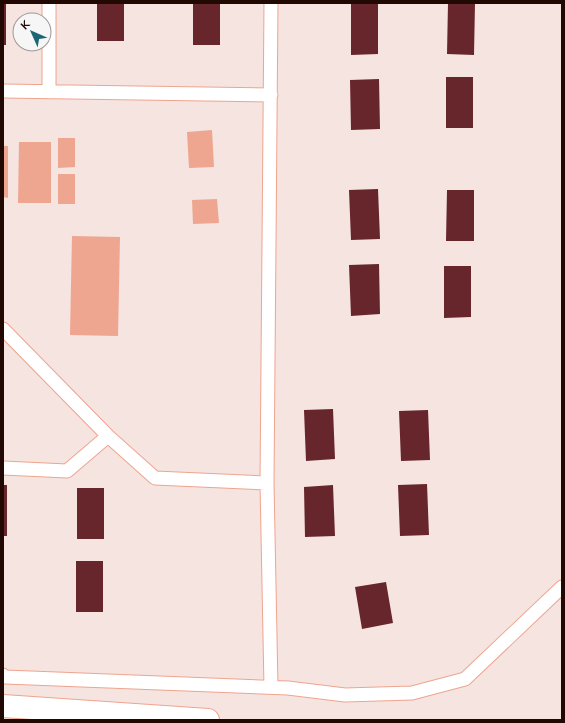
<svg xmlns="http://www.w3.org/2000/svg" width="565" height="723" font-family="Mulish,sans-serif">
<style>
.park{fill:#eea691}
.building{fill:#67252c}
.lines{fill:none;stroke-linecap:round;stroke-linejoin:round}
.minor-casing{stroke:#efa48f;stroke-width:15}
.trunk-casing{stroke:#efa48f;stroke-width:24}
.minor{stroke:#fff;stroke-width:13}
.trunk{stroke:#fff;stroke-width:22}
</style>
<rect width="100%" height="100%" fill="#f5e4e0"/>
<!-- park -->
<path class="park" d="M212 130 214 167 189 168 187 132Z
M58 138H75V167L58 168Z
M19 142H51V203H18Z
M3 146H8V198L3 197Z
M58 174H75V204H58Z
M217 199 219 223 193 224 192 200Z
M72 236 120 237 118 336 70 335Z"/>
<!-- building -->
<path class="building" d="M3 3H6V45H3Z
M97 3H124V41H97Z
M193 3H220V45H193Z
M351 3H378V54L351 55Z
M448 3H475L474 55 447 54Z
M446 77H473V128H446Z
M379 79 380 129 351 130 350 80Z
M378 189 380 239 351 240 349 190Z
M447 190H474V241H446Z
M379 264 380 314 351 316 349 265Z
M444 266H471V317L444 318Z
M333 409 335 459 306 461 304 410Z
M428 410 430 460 401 461 399 411Z
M427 484 429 535 400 536 398 485Z
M3 485H7V536H3Z
M333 485 335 536 305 537 304 487Z
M77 488H104V539H77Z
M76 561H103V612H76Z
M386 582 393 623 362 629 355 587Z"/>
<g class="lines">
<!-- minor casing -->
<g class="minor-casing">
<path id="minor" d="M49 3V92
M271 3 267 483 271 687
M3 91 271 95
M3 329 108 436 155 478 267 483
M3 468 67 471 108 436
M3 675 5 677 288 688 345 695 412 693 465 679 562 587"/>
</g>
<!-- trunk casing -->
<g class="trunk-casing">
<path id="trunk" d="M3 706 208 720"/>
</g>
<!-- minor -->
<use href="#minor" class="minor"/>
<!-- trunk -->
<use href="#trunk" class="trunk"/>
</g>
<!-- border -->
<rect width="565" height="723" fill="none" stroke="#220803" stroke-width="8"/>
<!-- north arrow -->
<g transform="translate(32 32) rotate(315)"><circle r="19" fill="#f6f6f6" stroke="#a19795"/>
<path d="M0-3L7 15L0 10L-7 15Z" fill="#1d6474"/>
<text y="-6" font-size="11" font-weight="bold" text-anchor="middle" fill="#220803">K</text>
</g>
</svg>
